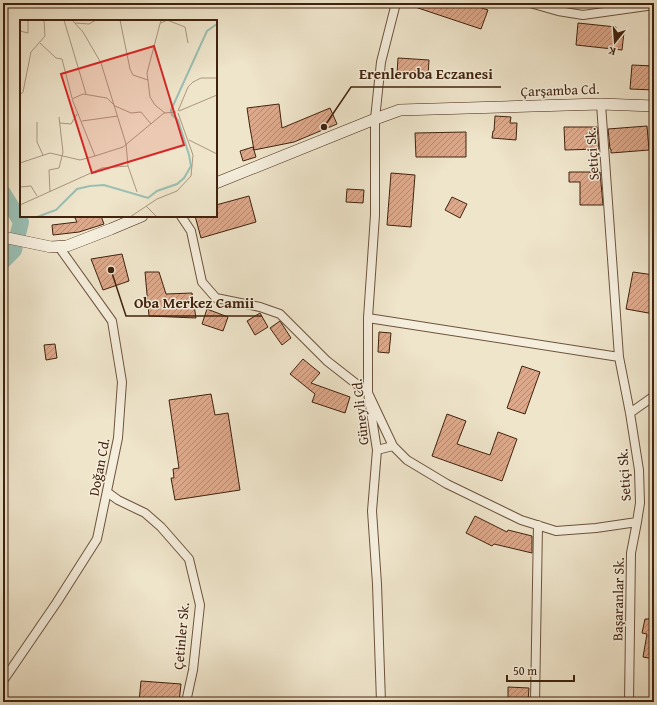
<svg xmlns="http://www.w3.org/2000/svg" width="657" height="705" font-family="'Gentium Book Plus',serif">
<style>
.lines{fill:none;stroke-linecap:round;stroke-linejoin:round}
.river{stroke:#9abfb3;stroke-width:16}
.building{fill:url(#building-hatch);stroke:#40220d}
.street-casing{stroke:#6c533c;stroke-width:10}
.secondary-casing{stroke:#40220d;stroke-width:12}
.street{stroke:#f5eedd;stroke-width:8}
.secondary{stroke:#f5eedd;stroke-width:11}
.labels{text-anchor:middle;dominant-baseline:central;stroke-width:3;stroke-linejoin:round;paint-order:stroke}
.street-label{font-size:14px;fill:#40220d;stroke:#f5eedd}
.inset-river{fill:none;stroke:#9abfb3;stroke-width:2}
.inset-road{fill:none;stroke:#a9977f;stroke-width:1}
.view{fill:#d62828;fill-opacity:0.15;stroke:#d62828;stroke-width:2}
.inset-edge{fill:none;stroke:#40220d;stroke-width:2}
.leader{fill:none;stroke:#40220d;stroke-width:1.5}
.callout-dot{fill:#40220d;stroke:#f5eedd;stroke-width:1.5}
.callout-label{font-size:15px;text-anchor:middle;font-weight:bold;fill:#40220d;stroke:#f5eedd;stroke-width:3;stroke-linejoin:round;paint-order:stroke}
</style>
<defs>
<pattern id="building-hatch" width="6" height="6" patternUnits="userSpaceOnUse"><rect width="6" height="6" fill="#dda98c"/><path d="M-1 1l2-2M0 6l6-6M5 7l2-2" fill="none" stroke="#b58971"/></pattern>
</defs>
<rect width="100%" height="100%" fill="#efe5cb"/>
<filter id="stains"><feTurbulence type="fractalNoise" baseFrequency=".005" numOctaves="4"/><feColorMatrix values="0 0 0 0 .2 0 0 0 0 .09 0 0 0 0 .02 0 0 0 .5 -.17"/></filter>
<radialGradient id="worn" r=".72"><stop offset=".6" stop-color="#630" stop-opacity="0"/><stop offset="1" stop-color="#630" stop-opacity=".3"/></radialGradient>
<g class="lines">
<!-- river -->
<path class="river" d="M3 193 21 222 14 250 3 261"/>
</g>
<!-- building -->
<path class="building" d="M407 3H466L488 10 481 29 406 4Z
M578 23 616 27 615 31 624 32 622 50 576 45Z
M398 58 429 60 428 76 397 74Z
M632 65 654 66V90L630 89Z
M279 104 282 128 330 108 337 124 294 142 254 150 250 128 247 108Z
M495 116 511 117 510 123H517L516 140 492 138 493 131H494Z
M647 126 649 150 611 153V149H610L608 129Z
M564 127H597L599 149 565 150Z
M466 132V157H416L415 133Z
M253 147 256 157 243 161 240 151Z
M569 172H600L603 205H580V182H569Z
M391 173 415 175 411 227 387 225Z
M347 189 364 190 363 203 346 202Z
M249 196 256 222 201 238 195 216H216V205Z
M452 197 467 204 460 218 445 210Z
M74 216H101L104 224 79 232 53 235 52 225 77 222Z
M122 254 129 281 103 290 91 259Z
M145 272H159L166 294 192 293 196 318 149 316Z
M633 272 654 275V314L626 309Z
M207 309 228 317 223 331 202 324Z
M260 313 268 327 255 335 247 321Z
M280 321 291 338 282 345 270 328Z
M379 332 391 333 389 353 378 352Z
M55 344 57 358 46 360 44 345Z
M303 359 320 373 311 383 350 397 345 413 312 402 315 394 290 374Z
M522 366 540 372 525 414 507 408Z
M211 394 215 415 228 413 240 490 175 500 171 478H174L173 469 179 468 169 400Z
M447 414 466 421 457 444 490 455 498 432 517 439 502 481 432 456Z
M475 516 507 532 508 530 532 536V553L494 544 492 546 466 533Z
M650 615H654V659L643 657 647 634 642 633 645 619H649Z
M141 681 181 684 179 702H139Z
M508 687 529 688 528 702H515V700L508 699Z"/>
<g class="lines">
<!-- street casing -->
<g class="street-casing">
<path id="street" d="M530 3 558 11 583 15 654 5
M181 216 191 231 202 282 216 298 260 307 280 314 327 361 368 393 393 446 407 460 447 484 521 520 556 531 596 528 637 522 640 503 639 470 630 413 619 357 601 104
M368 318 619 357
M630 413 654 396
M377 450 393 446
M107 492 118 500 145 513 161 527 189 559 200 605 193 670 186 702
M3 681 57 602 97 539 118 438 122 382 112 321 59 247
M381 702 377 584 372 511 377 450 368 393V318L375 215V119L381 62 396 3
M535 702 538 525
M629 702 631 553 637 522"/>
</g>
<!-- secondary casing -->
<g class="secondary-casing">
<path id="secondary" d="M216 183 375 119 400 110 601 104 654 106
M3 237 51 247 67 246 111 229 142 216"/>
</g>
<!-- street -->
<use href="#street" class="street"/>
<!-- secondary -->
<use href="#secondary" class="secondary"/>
</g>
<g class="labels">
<!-- street labels -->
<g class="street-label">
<text transform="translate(560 90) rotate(-2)">Çarşamba Cd.</text>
<text transform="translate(592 154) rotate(-94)">Setiçi Sk.</text>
<text transform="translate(360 412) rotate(-96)">Güneyli Cd.</text>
<text transform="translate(99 467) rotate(-79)">Doğan Cd.</text>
<text transform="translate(624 475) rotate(-94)">Setiçi Sk.</text>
<text transform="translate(618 599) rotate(-89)">Başaranlar Sk.</text>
<text transform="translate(181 636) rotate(-85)">Çetinler Sk.</text>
</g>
</g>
<!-- overview -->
<g transform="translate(20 20)">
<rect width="197" height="197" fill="#efe5cb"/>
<path class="inset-river" d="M17 197 36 190 57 169 70 166 84 165 128 178 137 171 157 164 164 158 171 146 169 135 158 100 152 95 151 90 187 11 197 4"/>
<path class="inset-road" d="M44 0 66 74M100 0 110 49 113 55 128 60M141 0 127 53 130 77 135 85 145 93M55 3 69 4 76 0M141 3 147 0 165 7 168 23M0 11 8 13V0M20 23 36 38 42 39 52 78M0 75 3 72 11 32 25 16 24 0M158 91 168 67 173 62 181 58H197M159 91 197 75M62 101 98 96M17 102V122L23 135M40 103 51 104 57 94M169 120 197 134M75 136 52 79 63 74 87 78 95 86 111 93 121 92 131 104M0 143 30 133 60 140 75 136 103 127 144 93 156 92M108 146 117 172M0 167 11 166 17 176M30 172 29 150 39 148 43 132 39 97M0 185 82 148 108 146 106 124 81 43 63 12 52 0M126 186 137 197M110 197 137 179 157 171 171 156 173 135 158 93"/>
<path class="view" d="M134 26 164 125 72 153 41 54Z"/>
<rect width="197" height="197" class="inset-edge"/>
</g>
<!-- callouts -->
<path class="leader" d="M324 127L351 87H501M111 270L126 316H262"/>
<g class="callout-dot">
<circle cx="324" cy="127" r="4"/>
<circle cx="111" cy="270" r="4"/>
</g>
<g class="callout-label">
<text x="426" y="79">Erenleroba Eczanesi</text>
<text x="194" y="308">Oba Merkez Camii</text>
</g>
<!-- margin -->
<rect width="657" height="705" fill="none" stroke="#efe5cb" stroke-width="16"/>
<rect x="4" y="4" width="649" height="697" fill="none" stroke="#40220d" stroke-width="2"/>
<rect x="8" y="8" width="641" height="689" fill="none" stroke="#40220d"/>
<!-- north arrow -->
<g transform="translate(615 42) rotate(197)" stroke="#f5eedd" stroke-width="3" paint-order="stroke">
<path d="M0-3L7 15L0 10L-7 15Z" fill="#40220d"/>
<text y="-6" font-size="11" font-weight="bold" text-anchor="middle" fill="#40220d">K</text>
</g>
<!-- scale -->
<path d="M507 675v6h67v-6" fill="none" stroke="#40220d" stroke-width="2"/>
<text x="513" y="675" font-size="12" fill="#40220d" stroke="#f5eedd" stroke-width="3" paint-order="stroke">50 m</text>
<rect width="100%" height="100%" filter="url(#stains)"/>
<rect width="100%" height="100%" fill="url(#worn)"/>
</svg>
